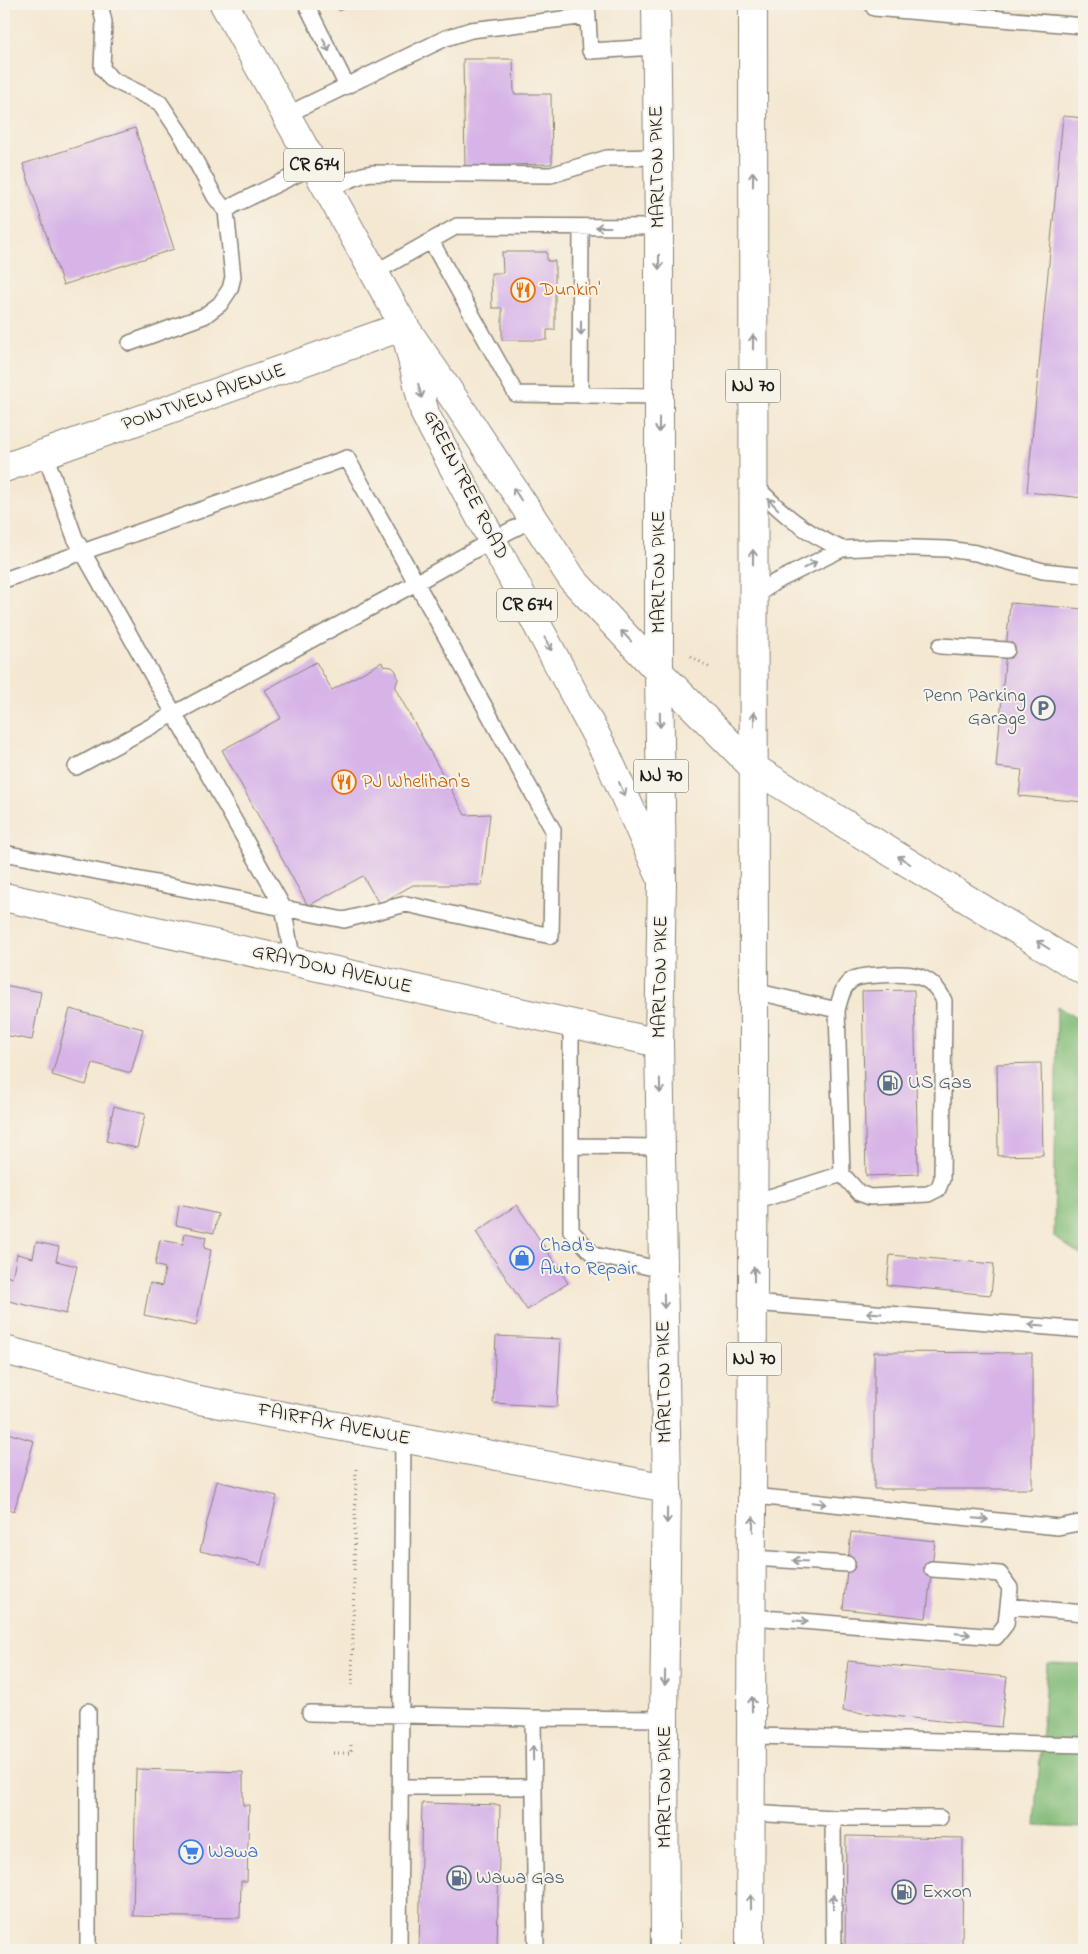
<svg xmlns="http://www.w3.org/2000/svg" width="1088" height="1954" font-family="'Indie Flower',sans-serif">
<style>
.forest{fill:#83bc78;stroke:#506c4a}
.building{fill:#d7b4e8}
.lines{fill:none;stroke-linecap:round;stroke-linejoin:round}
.service-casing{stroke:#888277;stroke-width:18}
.minor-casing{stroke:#888277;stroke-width:30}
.primary-casing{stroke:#888277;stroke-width:30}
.trunk-casing{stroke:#888277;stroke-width:30}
.path{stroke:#888277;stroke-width:3;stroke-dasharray:1 4;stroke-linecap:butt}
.service{stroke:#fff;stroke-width:15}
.minor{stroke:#fff;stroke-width:28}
.primary{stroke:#fff;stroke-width:28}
.trunk{stroke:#fff;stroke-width:28}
.oneway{stroke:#999}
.labels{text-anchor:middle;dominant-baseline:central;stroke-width:4;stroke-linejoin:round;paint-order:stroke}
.shield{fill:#f7f3e8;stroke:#5e5c59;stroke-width:1}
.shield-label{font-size:19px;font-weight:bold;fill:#1c1c1c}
.street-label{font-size:20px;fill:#1c1c1c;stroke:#f7f3e8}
.food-label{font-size:20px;fill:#c56008;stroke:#f7f3e8;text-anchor:start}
.service-label{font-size:20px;fill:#4e5e75;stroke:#f7f3e8;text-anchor:start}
.shop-label{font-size:20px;fill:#366cbe;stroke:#f7f3e8;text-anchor:start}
</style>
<rect width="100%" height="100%" fill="#f7f3e8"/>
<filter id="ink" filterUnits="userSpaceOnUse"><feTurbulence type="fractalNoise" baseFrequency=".02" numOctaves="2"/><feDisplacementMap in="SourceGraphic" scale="10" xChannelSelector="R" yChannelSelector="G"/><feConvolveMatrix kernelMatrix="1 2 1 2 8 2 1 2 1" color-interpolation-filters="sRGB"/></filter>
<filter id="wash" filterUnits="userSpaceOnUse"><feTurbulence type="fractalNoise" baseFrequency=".0096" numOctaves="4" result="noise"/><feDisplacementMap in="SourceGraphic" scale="20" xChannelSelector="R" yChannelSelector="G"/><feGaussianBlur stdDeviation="1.12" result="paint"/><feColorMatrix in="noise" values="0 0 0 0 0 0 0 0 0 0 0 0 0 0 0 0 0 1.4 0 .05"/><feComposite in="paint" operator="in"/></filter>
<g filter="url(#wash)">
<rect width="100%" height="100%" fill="#f4e8d2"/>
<!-- forest -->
<path class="forest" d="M1057 1006 1084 1023V1257L1054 1237Z
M1047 1663 1084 1664V1828L1035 1826Z"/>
<g id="blocks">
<!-- building -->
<path class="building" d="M335 4H352L339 11Z
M463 59H513L514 94H551L552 164 465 166Z
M1063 116 1084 118V498L1027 492Z
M135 128 174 249 63 285 23 164Z
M502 252H547V261H555V330H547V340H502V308H492L491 273H503Z
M1010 603 1084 609V802L1019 796 1022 770 996 767Z
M316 662 332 690 382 662 383 666 392 667 396 671 398 679 395 688 465 815 490 814 482 885H413L379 904 363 876 308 906 222 750 281 718 265 690Z
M4 985 41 992 32 1040 4 1035Z
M914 990 918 1174 866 1176 862 991Z
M70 1009 143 1029 131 1073 93 1063 86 1085 52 1075Z
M1041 1063 1043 1155 998 1156 997 1064Z
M114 1106 145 1114 137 1148 106 1141Z
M179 1205 218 1214 214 1233 176 1225Z
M517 1205 568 1283 527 1310 476 1232Z
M185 1233 206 1237 204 1248 211 1250 196 1326 144 1315 150 1283 162 1286 165 1268 155 1265 160 1240 183 1244Z
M36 1242 59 1247 56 1261 77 1266 66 1314 4 1300V1275L12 1278 17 1254 33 1258Z
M890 1255 994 1264 991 1295 887 1285Z
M496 1336 561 1339 557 1407 493 1403Z
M874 1352 1032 1353V1489H874Z
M4 1432 34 1441 14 1511 4 1509Z
M217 1481 277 1496 261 1565 200 1551Z
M851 1532 935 1541 926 1618 843 1609Z
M848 1661 1007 1677 1001 1727 843 1711Z
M136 1769 243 1772V1805H249L247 1881H241L240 1918 133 1916Z
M422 1803 500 1805 497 1950H419Z
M846 1836 963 1838 962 1948 845 1946Z"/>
</g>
</g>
<g filter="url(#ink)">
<use href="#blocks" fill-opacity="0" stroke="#888277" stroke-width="1"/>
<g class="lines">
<!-- service casing -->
<g class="service-casing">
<path id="service" d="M100 4 104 22 102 68 111 79 160 103 182 136 215 197 226 211
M306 4 347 86
M587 4 590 51 655 47
M874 4V8L1084 26
M286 115 446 38 471 30 588 16
M327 189 362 175 372 173 551 175 607 158 657 157
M431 241 516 394 659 396
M374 273 457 226 659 227
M130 343 204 316 220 304 230 289 233 277 226 211 234 205 314 166
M580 395 581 227
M45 454 75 538 283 907 293 962
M754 484C783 515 803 531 842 549
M4 580 347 458 553 830 551 936 406 904 344 920 4 853
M753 598 775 582 842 549 882 547 947 549 976 553 1043 571 1084 575
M940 646 1007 650
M76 767 416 583 492 540 533 519
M837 1010C840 1000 842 986 852 980 860 975 870 976 878 975 906 973 931 971 944 1001L942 1179 938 1189 928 1194 870 1197 859 1193 842 1174
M571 1024V1231L594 1255 663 1270
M571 1146 661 1147
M754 1202 842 1174 837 1010 754 991
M754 1303 1084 1330
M753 1496 1058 1527 1084 1522
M753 1558 847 1564
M1008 1606 1084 1613
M752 1617 996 1637 1006 1624 1010 1588 1000 1574 932 1569
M310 1713 533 1718 664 1719
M533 1718 536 1950
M752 1736 1084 1745
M400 1787H533
M751 1813 833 1818 834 1950
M833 1818H940
M88 1950V1711
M399 1950 403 1438"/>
</g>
<!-- minor casing -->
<g class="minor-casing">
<path id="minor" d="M4 468 404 326
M4 897 659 1043
M4 1350 194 1399 667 1488"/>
</g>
<!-- primary casing -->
<g class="primary-casing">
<path id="primary" d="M224 4 404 326 463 412 573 580 659 672 754 768
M408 342 425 414 606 754 662 880"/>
</g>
<!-- trunk casing -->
<g class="trunk-casing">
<path id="trunk" d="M656 4 659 227V672L662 880 659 1043 667 1488 664 1719 665 1950
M754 768 1084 971
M750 1950 754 1061 753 4"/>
</g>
<!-- path -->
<path class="path" d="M691 656 710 668
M352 1685 356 1468
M333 1753H351V1743"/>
<!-- service -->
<use href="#service" class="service"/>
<!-- minor -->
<use href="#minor" class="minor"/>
<!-- primary -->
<use href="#primary" class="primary"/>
<!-- trunk -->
<use href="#trunk" class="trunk"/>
</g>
<!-- one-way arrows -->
<defs><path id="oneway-shaft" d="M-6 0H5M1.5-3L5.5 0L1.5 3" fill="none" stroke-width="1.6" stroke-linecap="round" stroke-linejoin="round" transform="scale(1.25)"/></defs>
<g class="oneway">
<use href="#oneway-shaft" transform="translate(326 45) rotate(63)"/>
<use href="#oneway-shaft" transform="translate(753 179) rotate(-90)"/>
<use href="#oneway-shaft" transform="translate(603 227) rotate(-180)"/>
<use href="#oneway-shaft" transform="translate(659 262) rotate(90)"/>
<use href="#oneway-shaft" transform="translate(581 328) rotate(90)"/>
<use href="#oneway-shaft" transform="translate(753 342) rotate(-90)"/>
<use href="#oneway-shaft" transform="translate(420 391) rotate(76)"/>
<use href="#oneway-shaft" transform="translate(659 425) rotate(90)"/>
<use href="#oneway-shaft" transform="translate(517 494) rotate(-123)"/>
<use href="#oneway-shaft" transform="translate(773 504) rotate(-134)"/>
<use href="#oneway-shaft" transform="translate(753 557) rotate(-90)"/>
<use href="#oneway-shaft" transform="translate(810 565) rotate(-27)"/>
<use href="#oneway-shaft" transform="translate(626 636) rotate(-133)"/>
<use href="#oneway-shaft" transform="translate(548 644) rotate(62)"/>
<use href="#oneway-shaft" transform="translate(754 719) rotate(-90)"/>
<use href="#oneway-shaft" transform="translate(660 720) rotate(89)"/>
<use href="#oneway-shaft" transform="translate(622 789) rotate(66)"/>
<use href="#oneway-shaft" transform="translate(904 860) rotate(-148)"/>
<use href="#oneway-shaft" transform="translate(1043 945) rotate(-148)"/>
<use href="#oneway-shaft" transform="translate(660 1086) rotate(89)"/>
<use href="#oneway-shaft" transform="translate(754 1274) rotate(-90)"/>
<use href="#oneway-shaft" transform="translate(664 1301) rotate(89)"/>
<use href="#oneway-shaft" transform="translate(874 1313) rotate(-176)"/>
<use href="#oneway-shaft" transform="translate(1036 1325) rotate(-176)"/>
<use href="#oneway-shaft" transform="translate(819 1503) rotate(6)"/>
<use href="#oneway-shaft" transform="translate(667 1516) rotate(91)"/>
<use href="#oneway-shaft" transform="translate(981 1519) rotate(6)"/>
<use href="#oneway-shaft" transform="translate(753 1524) rotate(-89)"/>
<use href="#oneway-shaft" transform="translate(800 1561) rotate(-176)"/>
<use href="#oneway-shaft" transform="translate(801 1621) rotate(5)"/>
<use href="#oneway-shaft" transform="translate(963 1634) rotate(5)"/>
<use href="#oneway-shaft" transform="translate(665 1678) rotate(91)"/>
<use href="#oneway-shaft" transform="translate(752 1704) rotate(-90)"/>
<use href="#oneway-shaft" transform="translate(533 1753) rotate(-91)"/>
<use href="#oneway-shaft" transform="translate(751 1902) rotate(-90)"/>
<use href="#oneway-shaft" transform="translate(833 1902) rotate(-90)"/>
</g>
</g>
<!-- icons -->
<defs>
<g id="restaurant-ring" transform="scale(1.25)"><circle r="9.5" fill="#f7f3e8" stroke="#e8710a" stroke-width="1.5"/><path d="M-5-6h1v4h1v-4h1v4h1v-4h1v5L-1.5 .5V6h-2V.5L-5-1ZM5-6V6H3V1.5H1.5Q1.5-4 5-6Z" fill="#e8710a"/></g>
<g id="parking-ring" transform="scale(1.25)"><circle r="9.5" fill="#f7f3e8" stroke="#5c6f8a" stroke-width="1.5"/><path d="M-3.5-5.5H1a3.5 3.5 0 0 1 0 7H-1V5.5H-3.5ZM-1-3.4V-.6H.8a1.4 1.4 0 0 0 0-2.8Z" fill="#5c6f8a"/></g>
<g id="fuel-ring" transform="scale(1.25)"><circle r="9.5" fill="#f7f3e8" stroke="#5c6f8a" stroke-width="1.5"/><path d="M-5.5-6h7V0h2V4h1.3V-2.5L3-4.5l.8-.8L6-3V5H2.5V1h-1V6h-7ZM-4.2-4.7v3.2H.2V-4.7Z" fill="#5c6f8a"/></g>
<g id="shop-ring" transform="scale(1.25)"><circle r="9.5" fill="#f7f3e8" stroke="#3f7fe0" stroke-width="1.5"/><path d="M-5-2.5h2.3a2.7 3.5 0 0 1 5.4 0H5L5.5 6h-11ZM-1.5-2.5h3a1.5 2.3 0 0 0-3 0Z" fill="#3f7fe0"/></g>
<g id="supermarket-ring" transform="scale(1.25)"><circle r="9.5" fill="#f7f3e8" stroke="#3f7fe0" stroke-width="1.5"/><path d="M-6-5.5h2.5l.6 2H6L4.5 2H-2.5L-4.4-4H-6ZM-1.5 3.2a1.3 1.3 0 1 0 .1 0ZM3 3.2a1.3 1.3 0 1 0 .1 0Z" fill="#3f7fe0"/></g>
</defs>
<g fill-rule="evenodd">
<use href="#restaurant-ring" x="523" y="290"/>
<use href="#parking-ring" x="1043" y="708"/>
<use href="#restaurant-ring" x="344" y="782"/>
<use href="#fuel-ring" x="890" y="1083"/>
<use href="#shop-ring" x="522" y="1258"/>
<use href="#supermarket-ring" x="191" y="1852"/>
<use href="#fuel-ring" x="459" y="1878"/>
<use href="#fuel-ring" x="904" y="1892"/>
</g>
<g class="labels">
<!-- shield labels -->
<g class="shield">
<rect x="284" y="148.5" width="60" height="33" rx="4"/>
<rect x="725.5" y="369.5" width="55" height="33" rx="4"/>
<rect x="497" y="588.5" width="60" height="33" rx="4"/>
<rect x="633.5" y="759.5" width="55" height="33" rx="4"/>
<rect x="726.5" y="1342.5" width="55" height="33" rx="4"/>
</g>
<g class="shield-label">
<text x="314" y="165">CR 674</text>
<text x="753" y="386">NJ 70</text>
<text x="527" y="605">CR 674</text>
<text x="661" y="776">NJ 70</text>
<text x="754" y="1359">NJ 70</text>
</g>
<!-- street labels -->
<g class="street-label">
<text transform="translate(658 167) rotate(-91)">MARLTON PIKE</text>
<text transform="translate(204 398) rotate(-19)">POINTVIEW AVENUE</text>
<text transform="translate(465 485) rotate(63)">GREENTREE ROAD</text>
<text transform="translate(659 572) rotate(-90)">MARLTON PIKE</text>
<text transform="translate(332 970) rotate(13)">GRAYDON AVENUE</text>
<text transform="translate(661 977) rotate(-89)">MARLTON PIKE</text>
<text transform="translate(665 1382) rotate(-91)">MARLTON PIKE</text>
<text transform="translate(334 1425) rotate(11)">FAIRFAX AVENUE</text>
<text transform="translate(665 1787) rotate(-90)">MARLTON PIKE</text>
</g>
<!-- food labels -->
<g class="food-label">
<text x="540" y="290">Dunkin'</text>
<text x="362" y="782">PJ Whelihan's</text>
</g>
<!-- service labels -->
<g class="service-label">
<text x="1026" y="696" text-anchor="end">Penn Parking<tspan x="1026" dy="23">Garage</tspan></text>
<text x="908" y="1083">US Gas</text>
<text x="476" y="1878">Wawa Gas</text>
<text x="922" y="1892">Exxon</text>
</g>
<!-- shop labels -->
<g class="shop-label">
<text x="540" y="1246">Chad's<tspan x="540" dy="23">Auto Repair</tspan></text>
<text x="208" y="1852">Wawa</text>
</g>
</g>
<!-- margin -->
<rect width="1088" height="1954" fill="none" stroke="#f7f3e8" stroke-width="20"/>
</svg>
